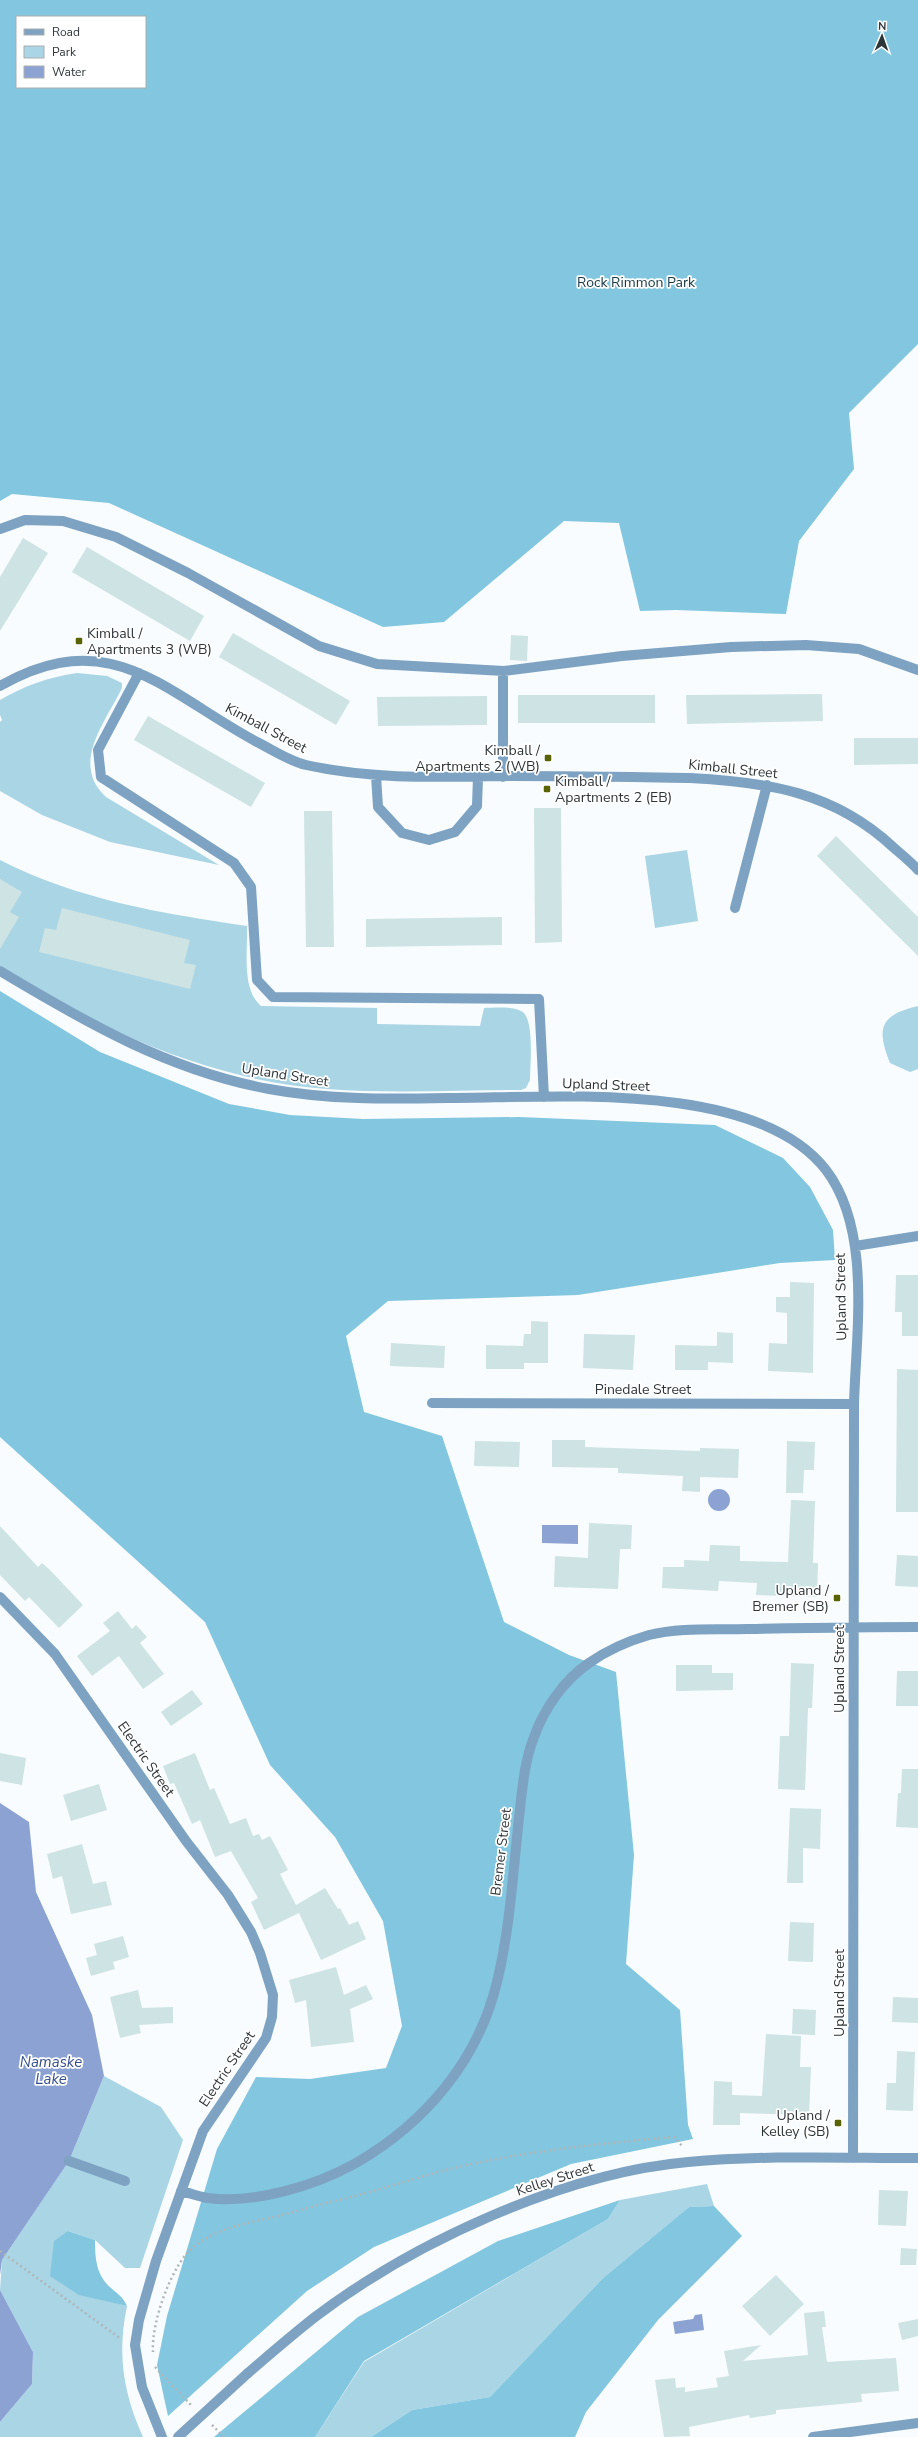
<svg xmlns="http://www.w3.org/2000/svg" width="918" height="2437" font-family="'Nunito Sans',sans-serif">
<style>
.green{fill:#a9d5e5}
.forest{fill:#82c6df;fill-rule:evenodd}
.water{fill:#8ba2d3}
.building{fill:#cde3e4}
.lines{fill:none;stroke-linecap:round;stroke-linejoin:round}
.path{stroke:#b0b5b7;stroke-width:2.5;stroke-dasharray:2 3;stroke-linecap:butt}
.minor{stroke:#7da2c2;stroke-width:10}
.minor-bridge{stroke:#7da2c2;stroke-width:10}
.poi-dot{fill:#586304;stroke:#fff;stroke-width:1.5}
.labels{text-anchor:middle;dominant-baseline:central;stroke-width:3.5;stroke-linejoin:round;paint-order:stroke}
.park-label{font-size:14px;fill:#163742;stroke:#fff}
.poi-label{font-size:14px;fill:#2e3538;stroke:#fff;text-anchor:end}
.street-label{font-size:14px;fill:#2e3538;stroke:#fff}
.water-label{font-size:15px;font-style:italic;fill:#364f8e;stroke:#fff}
</style>
<rect width="100%" height="100%" fill="#f8fcfe"/>
<!-- green -->
<path class="green" d="M77 673 107 676 122 683V688C105 723 70 764 106 797L219 865 110 842 42 815 0 791V722L2 720 0 715V700C24 686 49 677 77 673Z
M687 850 698 921 655 928 645 856Z
M0 860C75 899 164 914 247 926 248 951 241 989 261 1006L377 1008V1024L480 1026 484 1008C495 1008 511 1006 521 1011 535 1017 530 1065 530 1080L526 1088 521 1090C434 1090 328 1098 244 1076 195 1064 145 1046 100 1023 66 1005 33 985 0 966Z
M918 1006V1069L910 1072 890 1063C876 1028 880 1015 918 1006Z
M104 2076 161 2107 183 2140 140 2268H125L95 2240 68 2231 104 2300 127 2306C117 2354 123 2393 143 2437H0V2422L32 2384 33 2352 0 2290 2 2260 69 2161Z
M707 2184 714 2206 689 2207 603 2278 490 2397 412 2410 371 2437H315L364 2362 608 2219 620 2200Z"/>
<!-- forest -->
<path class="forest" d="M0 0H918V344L849 413 854 469 799 541 786 614 676 610 640 611 619 523 564 521 444 622 383 627 109 503 12 494 0 501ZM17 17H145V87H17Z
M0 991 100 1052 229 1104 290 1115 363 1119 519 1117 715 1125 783 1158 810 1187 833 1230 835 1260 780 1263 578 1295 388 1301 346 1336 364 1412 442 1436 504 1622 569 1655 616 1672 634 1855 626 1964 680 2010 688 2125 693 2139 571 2164 374 2247 307 2291 168 2416 157 2365 167 2316 217 2149 256 2077 310 2079 386 2068 402 2026 383 1921 335 1837 270 1765 205 1622 0 1437Z
M620 2200 608 2219 364 2361 315 2437H214L358 2317 498 2241Z
M714 2206 742 2236 658 2320 586 2412 575 2437H371L412 2410 490 2397 603 2278 689 2207Z
M68 2231 95 2240C95 2258 96 2275 111 2288 119 2295 123 2297 127 2306L79 2295 50 2276 54 2241Z"/>
<!-- water -->
<path class="water" d="M708 1500a11 11 0 1 1 22 0a11 11 0 1 1-22 0Z
M542 1525H578V1544L542 1543Z
M0 1803 29 1822 36 1892 92 2015 104 2076 69 2161 2 2260 0 2275Z
M0 2290 33 2352 32 2384 0 2422Z
M702 2314 704 2330 675 2334 673 2322 693 2319 695 2315Z"/>
<!-- building -->
<path class="building" d="M23 538 48 553 0 631V577Z
M87 547 204 616 190 641 72 572Z
M233 633 350 701 336 725 219 657Z
M511 635 528 636 527 661 510 660Z
M822 694 823 721 687 724 686 695Z
M518 695H655V723H518Z
M487 696V725L378 726 377 697Z
M148 716 265 783 251 807 134 740Z
M854 738H918V764L854 765Z
M534 808H561L562 942 535 943Z
M304 811H332L334 947H306Z
M836 836 918 917V956L817 856Z
M0 879 22 892 10 912 19 917 0 949Z
M62 908 190 940 184 963 196 965 190 989 39 952 45 928 56 930Z
M502 917V945L366 947V919Z
M896 1275H918V1336H902V1312H895Z
M790 1282 814 1283 813 1373 768 1371 769 1343 787 1344V1313L776 1312V1297H790Z
M531 1321 548 1322V1363H524V1369H486V1345L523 1346 524 1334H531Z
M717 1332 733 1333V1363L708 1362V1370H675V1345L717 1346Z
M584 1334 635 1335 633 1370 583 1368Z
M391 1343 445 1346 444 1368 390 1366Z
M897 1369 918 1370V1512H896Z
M552 1440H585V1447L700 1451V1448L739 1449 738 1478 700 1477V1492L682 1491 683 1476 618 1473V1468L552 1467Z
M475 1441 520 1442 519 1467 474 1466Z
M787 1441 815 1442 814 1470H804L803 1493H786Z
M791 1500 815 1501 813 1563H818L817 1597 756 1595 757 1583 719 1581 718 1591 662 1588 663 1567H684V1560L709 1561 710 1545 740 1546V1561L788 1562Z
M589 1523 632 1525 631 1549H620L618 1589 554 1587 555 1556 588 1558Z
M0 1526 38 1567 42 1563 49 1569 83 1605 59 1628 29 1597 25 1601 0 1575Z
M897 1555 918 1556V1587L895 1586Z
M118 1611 132 1629 136 1625 147 1637 140 1643 164 1674 143 1689 119 1656 92 1676 77 1656 110 1631 103 1623Z
M791 1663 814 1664 812 1708H808L805 1790 778 1789 780 1736H789Z
M676 1665H712V1673H733V1690L676 1691Z
M897 1671H918V1706H896Z
M192 1690 203 1704 171 1726 161 1712Z
M0 1753 26 1758 22 1785 0 1781Z
M195 1753 210 1790 214 1788 230 1824 246 1818 253 1836 259 1834 262 1840 270 1836 288 1870 280 1874 296 1905 325 1888 338 1909 340 1908 349 1925 358 1921 366 1939 321 1960 299 1913 264 1930 251 1902 258 1898 231 1851 215 1857 200 1820 192 1824 174 1783 170 1784 163 1766Z
M902 1769H918V1828L896 1827 898 1793H901Z
M99 1784 107 1810 71 1821 63 1795Z
M790 1808 821 1809 820 1849 803 1848V1883H787Z
M82 1844 93 1884 106 1881 112 1905 71 1914 62 1876 53 1879 47 1854Z
M790 1922 814 1923 813 1962 788 1961Z
M123 1936 129 1957 113 1962 115 1969 91 1976 86 1958 97 1955 94 1944Z
M336 1967 344 1995 366 1985 373 1999 350 2009 354 2042 311 2047 306 2000 295 2003 289 1980Z
M138 1990 142 2008 173 2007V2023L139 2025 141 2033 120 2038 110 1997Z
M893 1997 918 1998V2023L892 2022Z
M793 2009 816 2010 815 2035 792 2034Z
M766 2034 801 2036 800 2067H811L809 2115 740 2113V2125H713L714 2081 732 2082V2095L762 2096Z
M897 2051 915 2052 913 2111 886 2110 887 2083H896Z
M879 2190 908 2191 906 2226 878 2225Z
M901 2248 917 2249 916 2265H900Z
M776 2275 804 2304 770 2336 742 2306Z
M824 2311 826 2327H822L827 2362 896 2358 899 2391 861 2394 862 2402 776 2410V2414L750 2418 749 2415 689 2427 690 2436 664 2437 655 2380 675 2378 676 2388 685 2387V2392L718 2387 716 2378 729 2376 724 2351 761 2345 743 2361 808 2355 804 2313Z
M918 2319V2336L902 2340 898 2323Z"/>
<g class="lines">
<!-- path -->
<path class="path" d="M0 2251 121 2339
M153 2352C151 2323 172 2261 197 2244 224 2225 255 2222 286 2214 305 2209 324 2203 343 2199 385 2189 425 2174 467 2165 536 2150 604 2143 674 2137L683 2147
M155 2367 191 2405
M212 2425 224 2437"/>
<!-- minor -->
<path class="minor" d="M0 529 25 520 63 521 116 537 188 573 319 646 377 664 504 671 622 656 731 647 806 645 859 649 918 670
M503 671V777
M139 673 98 750 101 777 234 863 251 887 257 980 273 997 539 999 544 1097
M0 686C111 623 164 692 257 742 273 750 289 761 306 765 373 780 441 777 509 776 569 776 629 777 690 778 768 782 834 792 893 847 902 855 911 862 918 870
M376 776 378 807 402 833 429 840 455 832 477 806 478 777
M735 908 767 785
M0 971C85 1022 170 1071 269 1089 328 1100 388 1099 448 1098 551 1098 756 1079 826 1170 872 1230 856 1332 854 1404L853 2158
M855 1246 918 1236
M432 1403 854 1404
M0 1597 55 1654 186 1841 228 1895 251 1932 260 1953 273 1995 272 2017 266 2038 203 2131 156 2261 139 2320 135 2345 142 2387 162 2437
M69 2161 125 2181
M181 2191C190 2193 199 2197 208 2198 254 2204 315 2186 356 2163 425 2123 478 2061 497 1982 510 1929 513 1872 519 1818 522 1792 524 1762 534 1737 544 1709 564 1680 589 1663 606 1651 628 1641 649 1635 680 1627 715 1630 747 1629 804 1628 861 1627 918 1627
M248 2373C270 2354 292 2335 315 2317 414 2242 564 2173 688 2162 764 2155 842 2158 918 2158
M813 2437 918 2423"/>
<!-- minor-bridge -->
<path class="minor-bridge" d="M178 2437 248 2373"/>
</g>
<!-- markers -->
<g class="poi-dot">
<rect x="75" y="637" width="8" height="8" rx="2"/>
<rect x="544" y="754" width="8" height="8" rx="2"/>
<rect x="543" y="785" width="8" height="8" rx="2"/>
<rect x="833" y="1594" width="8" height="8" rx="2"/>
<rect x="834" y="2119" width="8" height="8" rx="2"/>
</g>
<g class="labels">
<!-- park labels -->
<g class="park-label">
<text x="636" y="282">Rock Rimmon Park</text>
</g>
<!-- poi labels -->
<g class="poi-label">
<text x="87" y="633" text-anchor="start">Kimball /<tspan x="87" dy="16">Apartments 3 (WB)</tspan></text>
<text x="540" y="750">Kimball /<tspan x="540" dy="16">Apartments 2 (WB)</tspan></text>
<text x="555" y="781" text-anchor="start">Kimball /<tspan x="555" dy="16">Apartments 2 (EB)</tspan></text>
<text x="829" y="1590">Upland /<tspan x="829" dy="16">Bremer (SB)</tspan></text>
<text x="830" y="2115">Upland /<tspan x="830" dy="16">Kelley (SB)</tspan></text>
</g>
<!-- street labels -->
<g class="street-label">
<text transform="translate(266 728) rotate(28)">Kimball Street</text>
<text transform="translate(733 769) rotate(6)">Kimball Street</text>
<text transform="translate(285 1075) rotate(9)">Upland Street</text>
<text transform="translate(606 1085) rotate(2)">Upland Street</text>
<text transform="translate(841 1297) rotate(-91)">Upland Street</text>
<text x="643" y="1389">Pinedale Street</text>
<text transform="translate(839 1669) rotate(-90)">Upland Street</text>
<text transform="translate(146 1759) rotate(55)">Electric Street</text>
<text transform="translate(501 1852) rotate(-83)">Bremer Street</text>
<text transform="translate(839 1993) rotate(-90)">Upland Street</text>
<text transform="translate(227 2069) rotate(-56)">Electric Street</text>
<text transform="translate(555 2179) rotate(-18)">Kelley Street</text>
</g>
<!-- water labels -->
<g class="water-label">
<text x="51" y="2062">Namaske<tspan x="51" dy="17">Lake</tspan></text>
</g>
</g>
<!-- legend -->
<rect x="16" y="16" width="130" height="72" fill="#ffffff" stroke="#abaeaf"/>
<rect x="24" y="29" width="20" height="6" fill="#7da2c2" stroke="#abaeaf"/>
<text x="52" y="36" font-size="12" fill="#2e3538">Road</text>
<rect x="24" y="46" width="20" height="12" fill="#a9d5e5" stroke="#abaeaf"/>
<text x="52" y="56" font-size="12" fill="#2e3538">Park</text>
<rect x="24" y="66" width="20" height="12" fill="#8ba2d3" stroke="#abaeaf"/>
<text x="52" y="76" font-size="12" fill="#2e3538">Water</text>
<!-- north arrow -->
<g transform="translate(882 36) rotate(2)" stroke="#ffffff" stroke-width="3" paint-order="stroke">
<path d="M0-3L7 15L0 10L-7 15Z" fill="#2e3538"/>
<text y="-6" font-size="11" font-weight="bold" text-anchor="middle" fill="#2e3538">N</text>
</g>
</svg>
